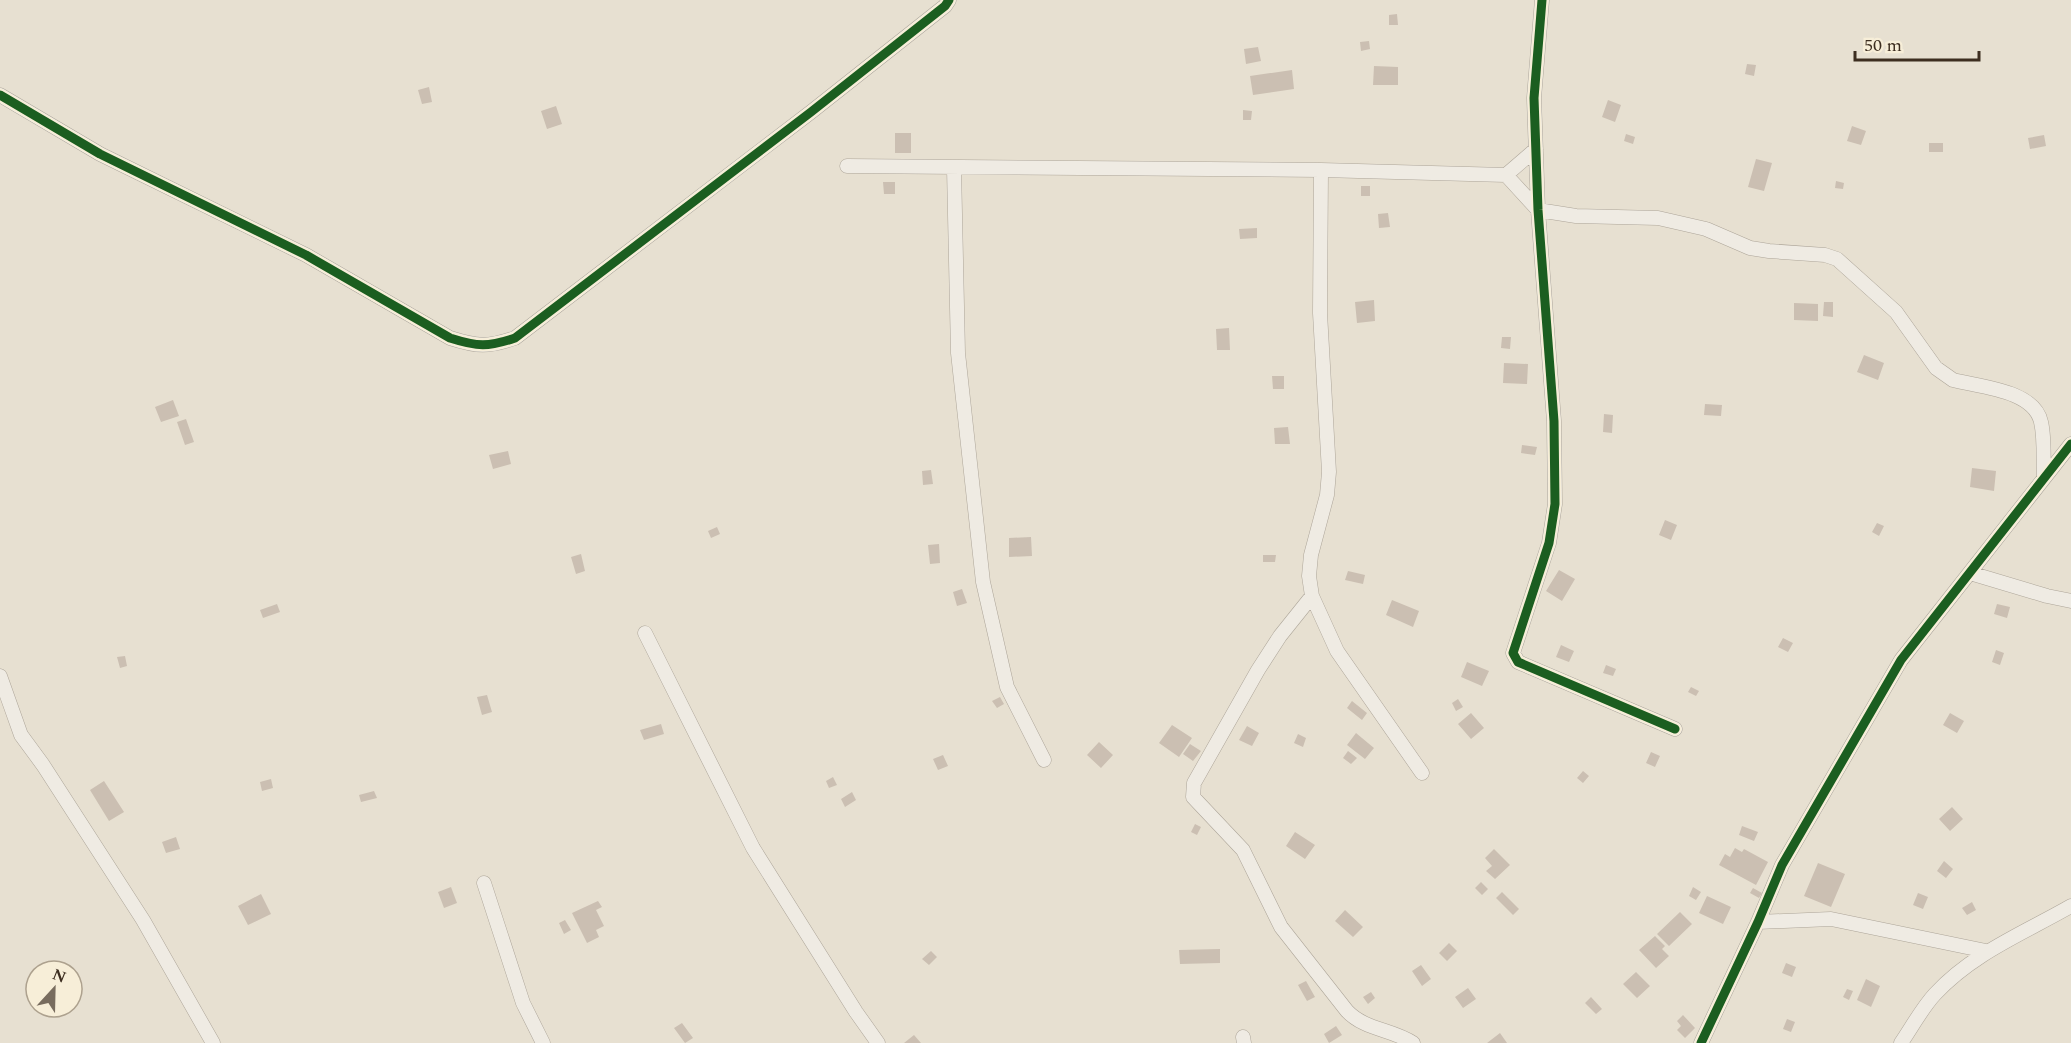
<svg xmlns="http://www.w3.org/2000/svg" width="2071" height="1043" font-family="Spectral,serif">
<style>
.building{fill:#cbbfb2}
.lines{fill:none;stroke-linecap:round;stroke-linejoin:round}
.street-casing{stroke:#ada599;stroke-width:15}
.street{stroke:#efebe3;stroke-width:14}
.cycleway-casing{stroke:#f7eed8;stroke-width:13}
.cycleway{stroke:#1b5e20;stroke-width:9}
</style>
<rect width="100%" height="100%" fill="#e7e0d1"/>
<!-- building -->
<path class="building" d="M1397 14 1398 25H1389V15Z
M1369 41 1370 49 1361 51 1360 42Z
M1258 47 1261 61 1246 64 1244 49Z
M1747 64 1756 65 1754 76 1745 74Z
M1374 66 1398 67V85H1373Z
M1292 70 1294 89 1253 95 1250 76Z
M429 87 432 102 422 104 418 90Z
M1608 100 1621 105 1615 122 1602 117Z
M556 106 562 124 547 129 541 111Z
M1243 110 1252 111 1251 120H1243Z
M1852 126 1866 131 1861 145 1847 141Z
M895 133H911V153H895Z
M1626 134 1635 137 1633 144 1624 141Z
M2044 135 2046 146 2030 149 2028 138Z
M1929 143H1943V152H1929Z
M1756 159 1772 163 1764 191 1748 187Z
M1836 181 1844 183 1843 189 1835 188Z
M883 182H895V194H884Z
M1361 186H1370V196H1361Z
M1388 213 1390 227 1379 228 1378 214Z
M1257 228V238L1240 239 1239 229Z
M1374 300 1375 321 1357 323 1355 302Z
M1824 302H1833V317L1823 316Z
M1794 303 1818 304V321L1794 320Z
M1229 328 1230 350H1217L1216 329Z
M1502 337H1511L1510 349 1501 348Z
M1864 355 1884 363 1878 380 1857 372Z
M1504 363 1528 364 1527 384 1503 383Z
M1272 376H1284V389H1273Z
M173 400 179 416 161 422 155 407Z
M1705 404 1722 405 1721 416 1704 415Z
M1604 414 1613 415 1612 433 1603 432Z
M186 419 194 442 185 445 177 422Z
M1288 427 1290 444H1275L1274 428Z
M1522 445 1537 447 1535 455 1521 453Z
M508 451 511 464 493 469 489 455Z
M1972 468 1996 471 1994 491 1970 487Z
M931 470 933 484 923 485 922 471Z
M1665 520 1677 525 1671 540 1659 535Z
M1877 523 1884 526 1879 536 1872 532Z
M717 527 720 534 711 538 708 531Z
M1031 537 1032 556 1009 557V538Z
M939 544 940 563 930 564 928 545Z
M581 554 585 571 576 574 571 557Z
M1263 555H1276L1275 562H1263Z
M1559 570 1575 579 1562 601 1546 591Z
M1348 571 1365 575 1363 584 1345 580Z
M962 589 967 603 957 606 953 592Z
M1392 600 1419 611 1413 627 1386 615Z
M277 604 280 612 263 618 260 610Z
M1997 604 2010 607 2007 618 1994 614Z
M1783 638 1793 643 1788 652 1778 647Z
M1561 645 1574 651 1569 662 1556 657Z
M1996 650 2004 653 2000 665 1992 662Z
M125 656 127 666 120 668 117 657Z
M1467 662 1489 671 1482 686 1461 677Z
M1606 665 1616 669 1613 676 1603 673Z
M1691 687 1699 691 1696 696 1688 692Z
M487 695 492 712 482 715 477 697Z
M1000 697 1004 704 997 708 992 701Z
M1458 699 1463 707 1456 711 1452 703Z
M1352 701 1367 713 1362 720 1347 708Z
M1471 713 1484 728 1471 739 1458 724Z
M1950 713 1964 721 1957 733 1943 725Z
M661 724 664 734 644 740 640 730Z
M1172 725 1192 738 1179 757 1159 743Z
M1247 726 1259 733 1252 746 1239 740Z
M1356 733 1374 748 1365 759 1347 745Z
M1298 734 1306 738 1303 747 1294 743Z
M1099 742 1113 755 1101 768 1087 755Z
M1190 744 1201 751 1193 761 1183 754Z
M1348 751 1357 758 1351 764 1343 758Z
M1651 752 1660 756 1655 767 1646 763Z
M943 755 948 766 938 770 933 759Z
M1583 771 1589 776 1583 783 1577 778Z
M833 777 837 785 829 788 826 781Z
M271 779 273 788 262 791 260 782Z
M104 781 124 812 109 821 90 790Z
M374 791 377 798 361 802 359 795Z
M852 792 856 800 845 807 841 799Z
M1952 807 1963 819 1950 831 1939 819Z
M1195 824 1201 827 1197 835 1191 832Z
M1742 826 1758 832 1754 841 1739 835Z
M1295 832 1315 845 1305 859 1286 846Z
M176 837 180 849 166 853 162 842Z
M1735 848 1742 852 1744 849 1768 862 1756 885 1719 865 1725 854 1730 857Z
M1494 849 1510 865 1495 879 1486 871 1492 866 1485 858Z
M1944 861 1953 869 1946 878 1937 871Z
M1818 863 1845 874 1831 907 1804 896Z
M1481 882 1488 889 1482 895 1475 888Z
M451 887 457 903 444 908 438 892Z
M1693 887 1701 892 1696 900 1689 896Z
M1753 888 1762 893 1759 898 1750 893Z
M1502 892 1519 909 1513 915 1496 898Z
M1918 893 1928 897 1923 909 1913 905Z
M261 894 271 914 248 925 238 906Z
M1707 896 1731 907 1723 924 1699 913Z
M598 901 602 907 596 910 604 926 596 930 599 937 587 943 572 913Z
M1972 902 1976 910 1967 915 1962 908Z
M1345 910 1363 927 1353 937 1335 921Z
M1680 912 1692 924 1669 946 1657 934Z
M565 920 571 930 564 934 559 923Z
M1655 936 1665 946 1662 949 1669 956 1656 968 1639 950Z
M1449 943 1457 951 1447 961 1439 953Z
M1220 949V963L1180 964 1179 950Z
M931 951 937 957 929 965 922 959Z
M1786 963 1796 967 1792 977 1782 973Z
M1421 965 1431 979 1422 986 1412 971Z
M1636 972 1650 986 1637 998 1623 984Z
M1866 979 1880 986 1871 1007 1857 1000Z
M1306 981 1315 997 1307 1001 1298 985Z
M1468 988 1476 999 1463 1008 1455 997Z
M1847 989 1853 991 1849 1000 1843 997Z
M1371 992 1375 998 1368 1004 1363 997Z
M1591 997 1602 1009 1596 1014 1585 1003Z
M1683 1015 1695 1028 1685 1038 1677 1030 1681 1026 1677 1021Z
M1787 1019 1795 1022 1791 1032 1783 1029Z
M682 1023 693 1038 685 1043 674 1028Z
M1336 1026 1342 1035 1329 1043 1324 1034Z
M1500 1033 1507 1043H1487Z
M914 1035 921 1043H904Z"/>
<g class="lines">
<!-- street casing -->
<g class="street-casing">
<path id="street" d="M1542 0 1534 98 1538 210 1554 421 1555 504 1549 543 1513 653 1518 662 1675 729
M0 95 100 154 306 255 450 338C478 347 488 347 515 338L811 112 945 6 949 0
M847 166 1321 170 1506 175 1536 149
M954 168 958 353 983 582 1007 687 1044 760
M1321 170 1320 313 1329 472 1327 495 1311 555 1309 576 1312 596 1337 651 1422 773
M1506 175 1538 210 1576 216 1658 218 1706 229 1750 248 1769 251 1825 255 1837 259 1896 312 1936 368 1953 380C1980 387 2034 390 2041 422 2045 439 2043 460 2044 478
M1970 573 2047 596 2071 601
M1312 596 1280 636 1258 670 1194 783 1193 797 1243 850 1281 927 1347 1011C1365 1030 1392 1029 1413 1043
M645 633 753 848 856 1012 878 1043
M0 676 21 735 43 765 143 920 213 1043
M484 883 523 1003 543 1043
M1758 922 1831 919 1986 951
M1243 1037 1244 1043
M1701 1043 1758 922 1782 865 1901 660 2071 444
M1901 1043C1912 1027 1922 1008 1935 994 1973 953 2024 933 2071 906"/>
</g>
<!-- street -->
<use href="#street" class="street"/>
<!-- cycleway casing -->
<g class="cycleway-casing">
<path id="cycleway" d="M1542 0 1534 98 1538 210 1554 421 1555 504 1549 543 1513 653 1518 662 1675 729
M0 95 100 154 306 255 450 338C478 347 488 347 515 338L811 112 945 6 949 0
M1701 1043 1758 922 1782 865 1901 660 2071 444"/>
</g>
<!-- cycleway -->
<use href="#cycleway" class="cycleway"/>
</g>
<!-- north arrow -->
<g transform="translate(54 989) rotate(22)"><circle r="28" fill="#f7eed8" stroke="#ada18e" stroke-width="1.5"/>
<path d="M0-4.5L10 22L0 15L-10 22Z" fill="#786c5e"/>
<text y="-9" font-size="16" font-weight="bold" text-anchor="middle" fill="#3d2e20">N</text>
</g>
<!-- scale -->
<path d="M1855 51v9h124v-9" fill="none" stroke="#3d2e20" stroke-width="3"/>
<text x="1864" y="51" font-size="18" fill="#3d2e20" stroke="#f7eed8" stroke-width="4.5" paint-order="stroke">50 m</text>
</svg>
